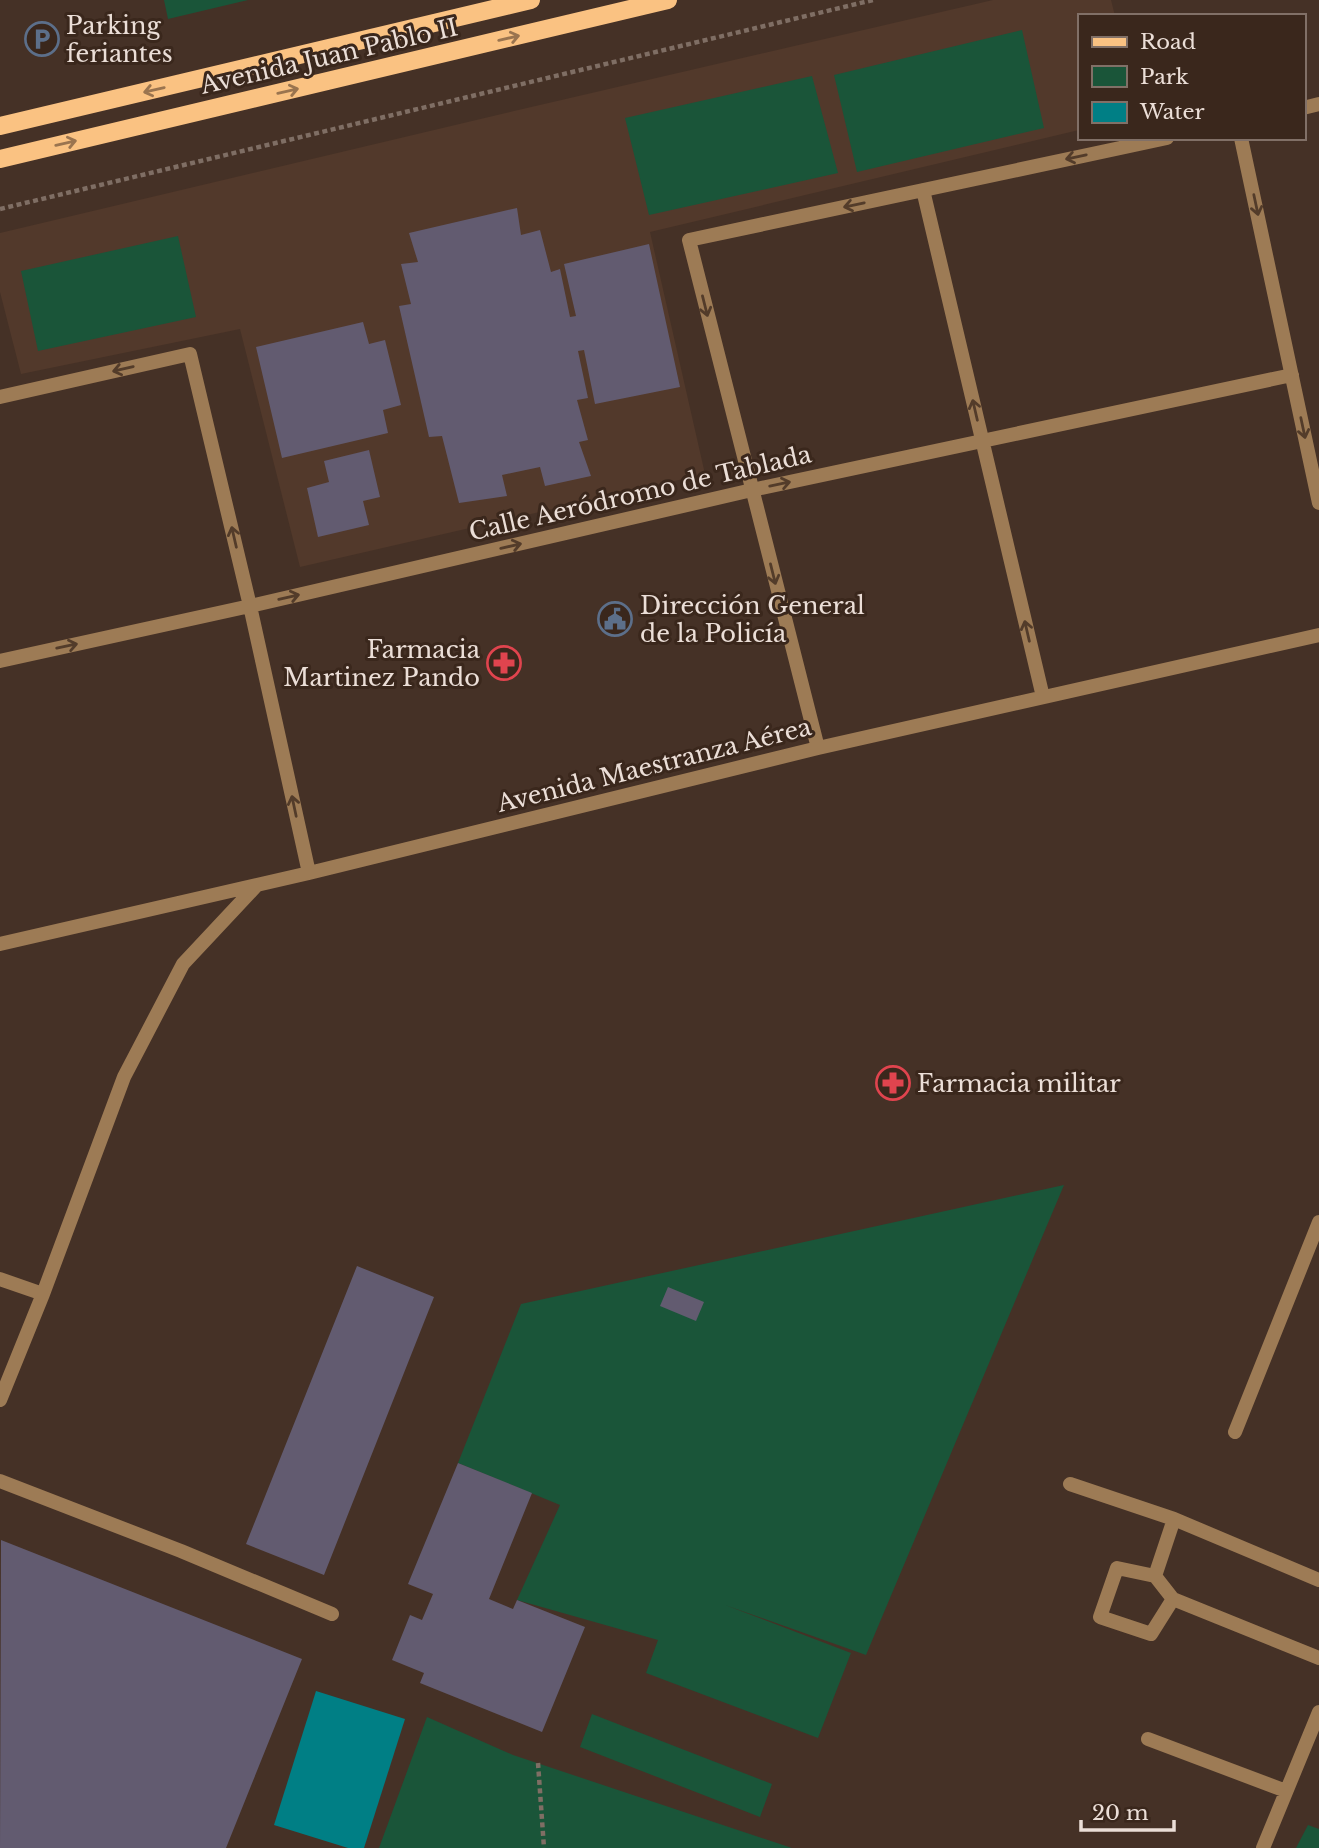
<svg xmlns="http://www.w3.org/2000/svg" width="1319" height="1848" font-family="'Libre Baskerville',serif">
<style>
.built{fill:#52392b}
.green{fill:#1a5539}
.water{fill:#007f85}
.building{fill:#625b70}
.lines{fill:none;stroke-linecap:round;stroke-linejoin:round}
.path{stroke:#7f6e64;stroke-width:4.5;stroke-dasharray:5 3.5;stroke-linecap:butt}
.minor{stroke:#9d7b55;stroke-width:14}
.primary{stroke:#fac282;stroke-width:18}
.oneway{stroke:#9a744f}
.oneway2{stroke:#533c2a}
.labels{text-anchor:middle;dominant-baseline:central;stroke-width:6;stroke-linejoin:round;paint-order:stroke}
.poi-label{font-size:24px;fill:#ebded7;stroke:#3a271c;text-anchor:start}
.street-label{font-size:24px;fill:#ebded7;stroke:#3a271c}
</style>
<rect width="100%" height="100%" fill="#453126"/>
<!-- built -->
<path class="built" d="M993 0H1111L1115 16H1079V130L650 232 705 474 300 567 240 329 21 374 0 292V233L514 111Z"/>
<!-- green -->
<path class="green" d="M164 0H248L168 19Z
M1022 30 1044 128 857 172 834 75Z
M812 76 838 173 649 215 625 118Z
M178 236 196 317 38 351 21 271Z
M1064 1185 866 1655 725 1605 851 1653 818 1738 646 1673 658 1640 517 1600 560 1505 458 1463 521 1304Z
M592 1714 772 1784 760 1817 580 1747Z
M427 1717 513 1755 792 1848H379Z
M1308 1825 1319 1829V1848H1296Z"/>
<!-- water -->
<path class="water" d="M316 1691 405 1719 364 1848H348L274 1825Z"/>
<!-- building -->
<path class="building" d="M517 208 521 235 540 230 551 272 560 269 570 317 576 316 564 264 649 244 680 387 595 404 584 350 578 351 588 398 577 400 588 440 579 442 591 476 545 486 540 467 502 475 507 496 459 503 442 436 429 437 399 306 411 304 401 264 418 262 409 233Z
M363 322 369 344 385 340 401 405 383 410 388 433 282 458 256 347Z
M369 450 380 497 363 501 369 525 318 537 307 488 329 482 324 461Z
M357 1266 434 1297 324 1575 246 1544Z
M668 1287 704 1302 696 1321 660 1306Z
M458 1463 532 1493 489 1599 513 1609 517 1600 585 1627 542 1732 420 1683 424 1673 392 1660 410 1615 422 1620 433 1594 408 1584Z
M1 1540 302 1659 226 1848H0Z"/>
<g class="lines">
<!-- path -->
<path class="path" d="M0 209 873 0
M538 1763 544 1848"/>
<!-- minor -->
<path class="minor" d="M1303 108 1319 104
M1241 138 1319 503
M923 190 1043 697
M0 397 190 354 250 606 309 873
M0 661 250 606 752 490 1292 375
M818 748 689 240 1167 138
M0 944 309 873 818 748 1319 635
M0 1279 43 1294
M0 1400 43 1294 124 1077 183 964 256 886
M1235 1432 1319 1222
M0 1481 181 1551 332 1614
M1070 1484 1174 1519 1319 1580
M1155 1576 1117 1568 1100 1617 1151 1634 1173 1599 1155 1576 1174 1519
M1173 1599 1319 1658
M1148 1739 1286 1791
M1263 1848 1319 1712"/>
<!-- primary -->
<path class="primary" d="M0 126 531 0
M0 159 668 0"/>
</g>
<!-- one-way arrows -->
<defs><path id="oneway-shaft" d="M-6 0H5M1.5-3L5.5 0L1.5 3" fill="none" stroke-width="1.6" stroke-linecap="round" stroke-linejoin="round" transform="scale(1.75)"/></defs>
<g class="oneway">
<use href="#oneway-shaft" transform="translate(509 38) rotate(-13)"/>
<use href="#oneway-shaft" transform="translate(154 90) rotate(167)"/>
<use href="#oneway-shaft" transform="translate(288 91) rotate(-13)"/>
<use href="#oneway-shaft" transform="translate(66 143) rotate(-13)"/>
</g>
<g class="oneway2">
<use href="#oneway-shaft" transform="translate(1076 157) rotate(168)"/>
<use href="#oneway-shaft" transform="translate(854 205) rotate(168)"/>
<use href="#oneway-shaft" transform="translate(1256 205) rotate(78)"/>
<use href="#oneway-shaft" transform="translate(705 306) rotate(76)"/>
<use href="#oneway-shaft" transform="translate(123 369) rotate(167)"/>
<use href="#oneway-shaft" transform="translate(975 410) rotate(-103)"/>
<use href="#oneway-shaft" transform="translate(1303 428) rotate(78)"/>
<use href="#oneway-shaft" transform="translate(780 484) rotate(-12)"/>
<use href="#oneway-shaft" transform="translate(234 537) rotate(-103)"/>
<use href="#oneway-shaft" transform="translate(511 546) rotate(-13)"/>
<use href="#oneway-shaft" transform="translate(773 574) rotate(76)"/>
<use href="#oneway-shaft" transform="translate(289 597) rotate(-13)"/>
<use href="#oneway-shaft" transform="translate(1027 631) rotate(-103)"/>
<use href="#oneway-shaft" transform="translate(67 646) rotate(-12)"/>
<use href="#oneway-shaft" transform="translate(294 806) rotate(-102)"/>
</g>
<!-- icons -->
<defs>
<g id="parking-ring" transform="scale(1.75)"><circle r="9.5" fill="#3a271c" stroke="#5c6f8a" stroke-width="1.5"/><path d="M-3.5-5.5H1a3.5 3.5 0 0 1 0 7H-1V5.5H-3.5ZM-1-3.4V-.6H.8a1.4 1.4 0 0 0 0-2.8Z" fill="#5c6f8a"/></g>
<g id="civic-ring" transform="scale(1.75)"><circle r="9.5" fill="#3a271c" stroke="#5c6f8a" stroke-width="1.5"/><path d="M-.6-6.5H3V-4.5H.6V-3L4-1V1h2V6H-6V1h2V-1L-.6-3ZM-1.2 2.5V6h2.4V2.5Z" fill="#5c6f8a"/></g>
<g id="pharmacy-ring" transform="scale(1.75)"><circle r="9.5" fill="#3a271c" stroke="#e0444e" stroke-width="1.5"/><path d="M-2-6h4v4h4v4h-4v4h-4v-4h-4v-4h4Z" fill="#e0444e"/></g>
</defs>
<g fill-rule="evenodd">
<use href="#parking-ring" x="42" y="39"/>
<use href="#civic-ring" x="615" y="619"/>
<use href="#pharmacy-ring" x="504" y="663"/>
<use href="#pharmacy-ring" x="893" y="1083"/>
</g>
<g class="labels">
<!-- poi labels -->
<g class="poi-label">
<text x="66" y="25">Parking<tspan x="66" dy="28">feriantes</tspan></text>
<text x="640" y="605">Dirección General<tspan x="640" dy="28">de la Policía</tspan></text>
<text x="480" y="649" text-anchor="end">Farmacia<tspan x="480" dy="28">Martinez Pando</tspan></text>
<text x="917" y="1083">Farmacia militar</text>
</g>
<!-- street labels -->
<g class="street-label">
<text transform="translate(329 56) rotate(-13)">Avenida Juan Pablo II</text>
<text transform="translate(640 493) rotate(-13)">Calle Aeródromo de Tablada</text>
<text transform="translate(654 765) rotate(-14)">Avenida Maestranza Aérea</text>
</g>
</g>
<!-- legend -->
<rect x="1078" y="14" width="228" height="126" fill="#3a271c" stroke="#817067" stroke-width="2"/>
<rect x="1092" y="37" width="35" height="10" fill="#fac282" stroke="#817067" stroke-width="2"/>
<text x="1140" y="49" font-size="21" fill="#ebded7">Road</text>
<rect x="1092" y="66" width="35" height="21" fill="#1a5539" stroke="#817067" stroke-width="2"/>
<text x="1140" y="84" font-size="21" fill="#ebded7">Park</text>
<rect x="1092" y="102" width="35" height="21" fill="#007f85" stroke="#817067" stroke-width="2"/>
<text x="1140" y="119" font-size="21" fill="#ebded7">Water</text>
<!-- scale -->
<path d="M1081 1820v10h93v-10" fill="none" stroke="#ebded7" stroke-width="3.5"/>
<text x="1092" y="1820" font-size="21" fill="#ebded7" stroke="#3a271c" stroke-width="5" paint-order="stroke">20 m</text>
</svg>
